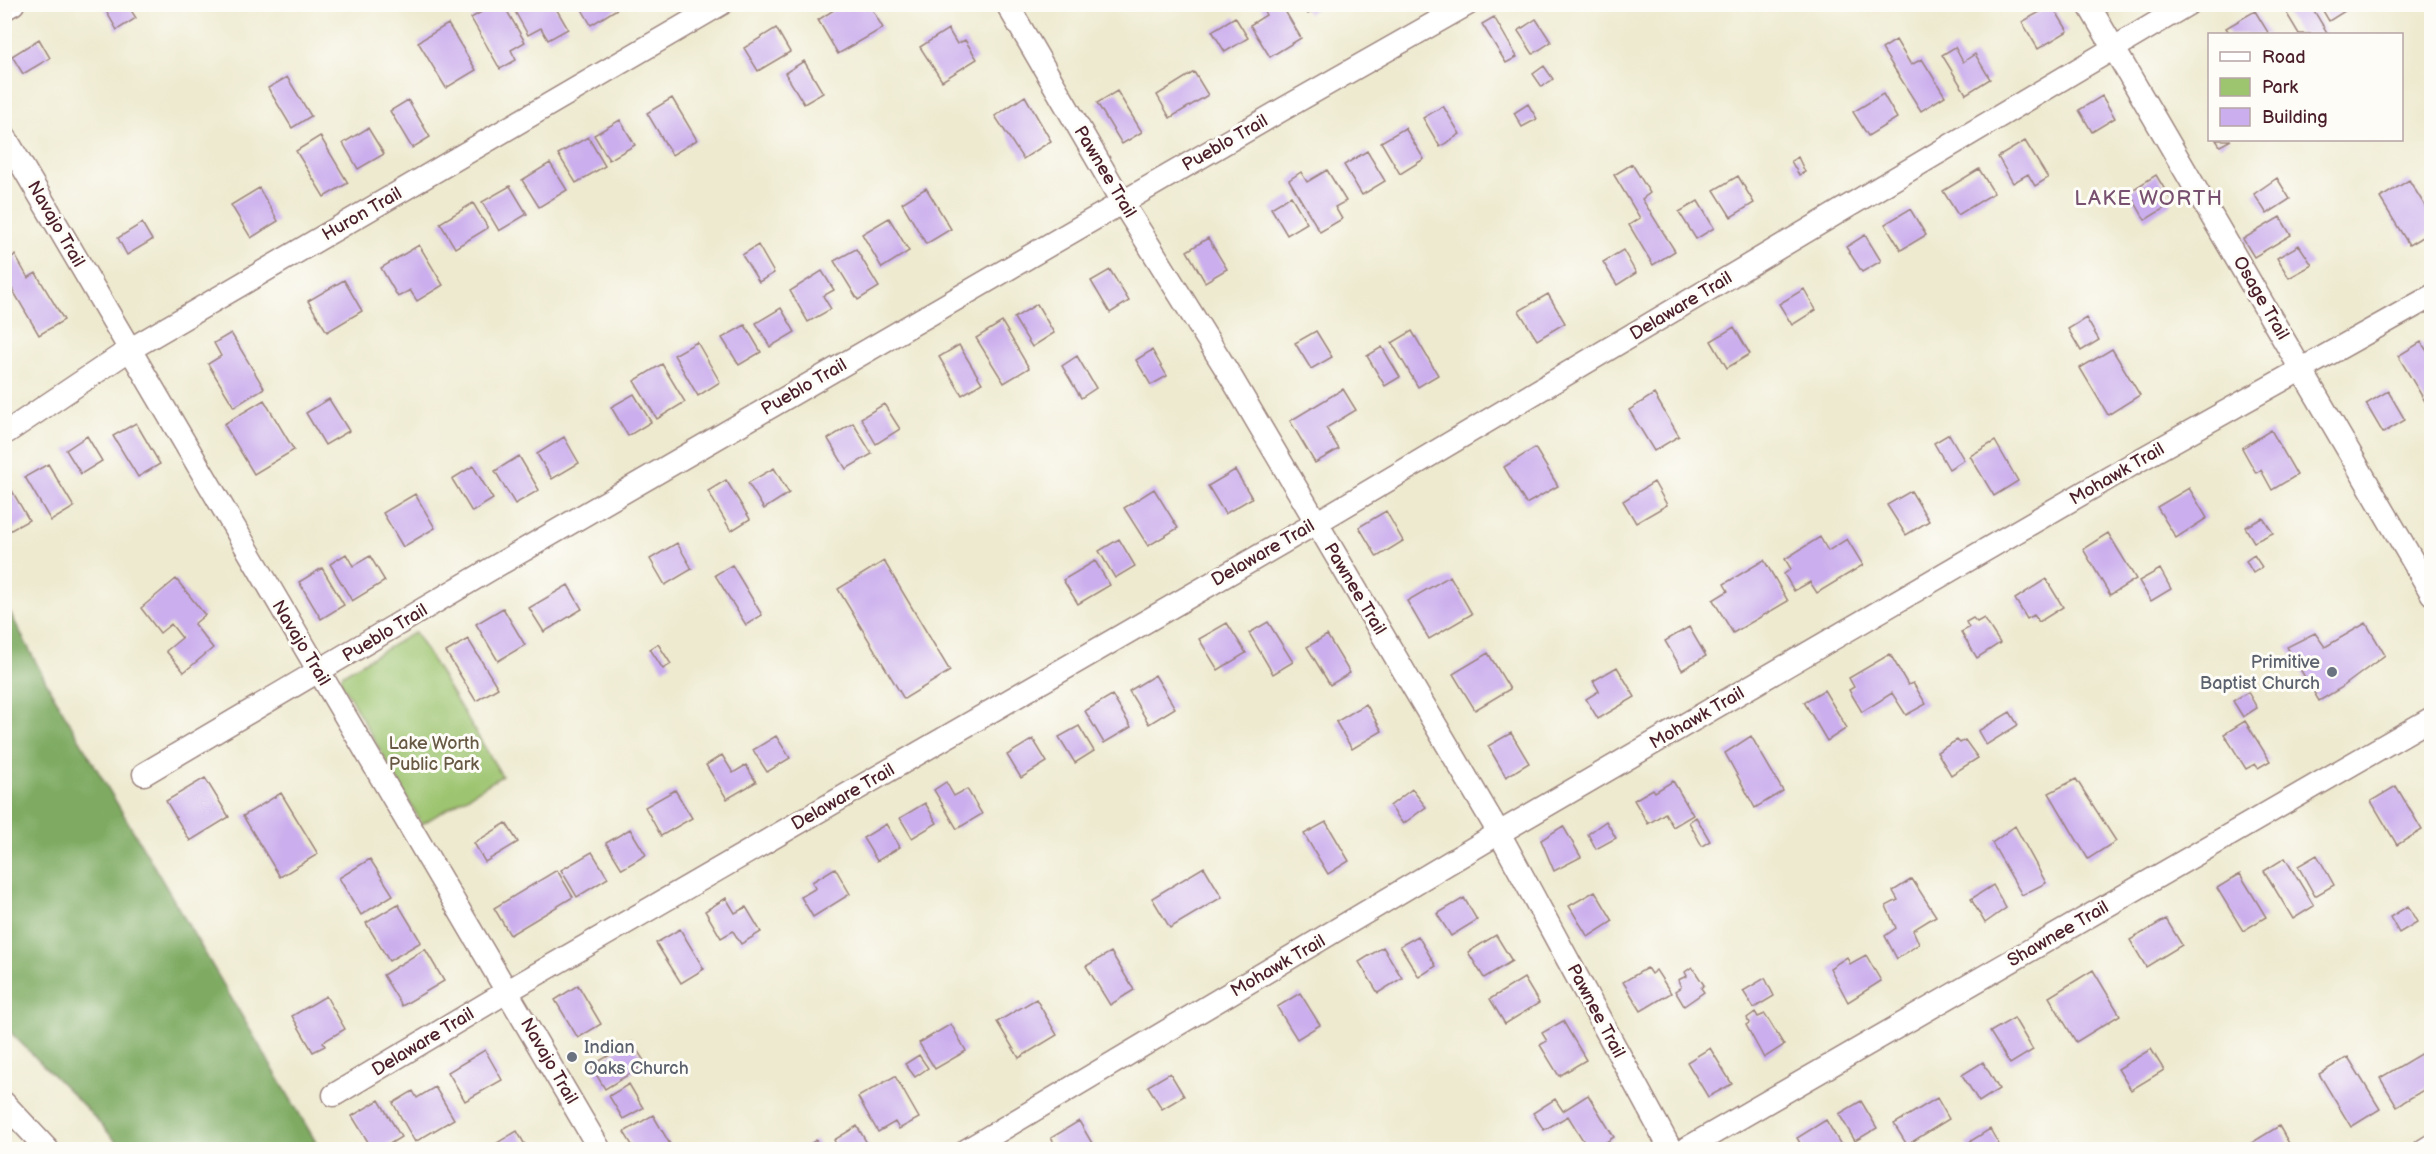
<svg xmlns="http://www.w3.org/2000/svg" width="2436" height="1154" font-family="'Balsamiq Sans',sans-serif">
<style>
.green{fill:#9dc46f;stroke:#74724d;stroke-width:1.5}
.forest{fill:#7eaa62;stroke:#646446;stroke-width:1.5}
.building{fill:#cbaeed}
.lines{fill:none;stroke-linecap:round;stroke-linejoin:round}
.minor-casing{stroke:#9c847e;stroke-width:25}
.minor{stroke:#fff;stroke-width:22}
.worship-dot{fill:#6b7280;stroke:#fdfcf7;stroke-width:2}
.labels{text-anchor:middle;dominant-baseline:central;stroke-width:6;stroke-linejoin:round;paint-order:stroke}
.street-label{font-size:18px;fill:#4a1f2b;stroke:#fdfcf7}
.worship-label{font-size:18px;fill:#5b616d;stroke:#fdfcf7;text-anchor:end}
.park-label{font-size:18px;fill:#675943;stroke:#fdfcf7}
.quarter-label{font-size:21px;letter-spacing:1.5px;fill:#77516f;stroke:#fdfcf7}
</style>
<rect width="100%" height="100%" fill="#fdfcf7"/>
<filter id="ink" filterUnits="userSpaceOnUse"><feTurbulence type="fractalNoise" baseFrequency=".0167" numOctaves="2"/><feDisplacementMap in="SourceGraphic" scale="12" xChannelSelector="R" yChannelSelector="G"/><feConvolveMatrix kernelMatrix="1 2 1 2 8 2 1 2 1" color-interpolation-filters="sRGB"/></filter>
<filter id="wash" filterUnits="userSpaceOnUse"><feTurbulence type="fractalNoise" baseFrequency=".008" numOctaves="4" result="noise"/><feDisplacementMap in="SourceGraphic" scale="24" xChannelSelector="R" yChannelSelector="G"/><feGaussianBlur stdDeviation="1.35" result="paint"/><feColorMatrix in="noise" values="0 0 0 0 0 0 0 0 0 0 0 0 0 0 0 0 0 1.4 0 .05"/><feComposite in="paint" operator="in"/></filter>
<g filter="url(#wash)">
<rect width="100%" height="100%" fill="#eeead0"/>
<!-- green -->
<path class="green" d="M415 632 502 776 422 824 340 680 343 674Z"/>
<!-- forest -->
<path class="forest" d="M4 601 51 691 320 1149H123L85 1107 5 1027Z"/>
<g id="blocks">
<!-- building -->
<path class="building" d="M102 4H127L136 18 117 30Z
M495 4H503L525 42 511 50 516 60 500 69 471 18Z
M579 4H614L617 9 591 25Z
M843 4H869L883 28 838 54 818 20Z
M1263 4H1281L1301 38 1270 57 1250 25 1266 15 1261 6Z
M1302 4H1323L1308 14Z
M2281 4H2310L2328 34H2299Z
M2319 4H2356L2329 21Z
M515 5H554L568 29 548 40 541 28 528 35 512 6Z
M2052 5 2068 31 2038 49 2022 22Z
M2255 11 2269 34H2230L2226 28Z
M1235 17 1248 38 1225 52 1212 31Z
M1494 17 1517 57 1506 63 1482 24Z
M1536 19 1551 42 1533 54 1518 31Z
M448 24 476 70 446 88 418 42Z
M776 28 790 52 758 71 744 48Z
M948 29 957 44 965 40 977 59 942 81 920 47Z
M39 39 50 58 23 74 12 56Z
M1896 40 1911 65 1922 59 1945 96 1921 111 1882 49Z
M1955 47 1963 62 1975 54 1990 79 1966 94 1942 55Z
M804 61 823 93 804 104 785 73Z
M1544 66 1553 79 1542 87 1533 74Z
M1194 72 1208 95 1170 118 1157 95Z
M287 77 311 116 292 128 268 88Z
M1117 91 1142 132 1122 144 1097 103Z
M1883 94 1897 118 1868 136 1853 112Z
M1025 96 1051 141 1023 159 995 116Z
M2102 96 2115 118 2092 132 2079 110Z
M672 98 697 140 672 155 647 113Z
M408 100 430 137 412 148 390 111Z
M1528 104 1537 119 1522 127 1514 113Z
M1443 106 1460 134 1440 147 1423 118Z
M620 120 635 145 609 160 594 135Z
M368 128 384 154 358 169 343 143Z
M1405 128 1424 159 1400 174 1381 142Z
M320 136 348 183 324 197 296 151Z
M588 137 605 166 576 183 558 154Z
M2216 140H2231L2220 146Z
M2025 141 2048 178 2035 186 2028 174 2013 183 1998 157Z
M1367 151 1385 181 1362 195 1344 165Z
M1798 157 1805 172 1799 175 1791 161Z
M550 163 567 190 539 207 522 180Z
M1632 164 1650 193 1642 199 1675 251 1653 265 1629 225 1640 218 1614 175Z
M1979 169 1994 193 1958 215 1943 191Z
M1327 170 1346 201 1335 207 1342 219 1320 232 1289 180 1301 172 1307 182Z
M2156 175 2173 203 2145 220 2129 192Z
M1738 176 1754 203 1731 217 1714 190Z
M2277 178 2290 199 2267 214 2254 194Z
M2409 180 2432 217V231L2409 245 2380 198Z
M510 186 527 214 499 231 482 202Z
M259 188 278 221 251 238 231 205Z
M926 188 951 229 926 244 902 203Z
M1291 196 1307 223 1287 235 1271 208Z
M1698 201 1714 228 1696 239 1679 212Z
M473 203 488 228 455 248 440 223Z
M1910 209 1926 235 1901 250 1885 224Z
M2280 217 2291 235 2254 257 2243 239Z
M889 218 909 251 882 268 862 234Z
M142 223 152 240 127 255 118 238Z
M1865 235 1881 261 1862 272 1846 247Z
M1208 238 1227 269 1205 282 1187 251Z
M419 245 443 285 417 301 410 290 398 297 381 268Z
M758 245 774 273 759 282 742 255Z
M2299 245 2312 265 2289 278 2277 258Z
M856 249 879 287 858 300 834 261Z
M1623 250 1636 273 1617 285 1603 262Z
M15 255 28 278 36 273 64 320 39 335 11 287 4 291V261Z
M1110 270 1129 301 1110 313 1091 281Z
M822 271 834 290 823 296 831 309 808 322 790 291Z
M344 280 362 311 327 332 308 301Z
M1804 289 1816 310 1792 325 1779 304Z
M1548 294 1565 323 1537 340 1519 311Z
M1037 304 1054 333 1032 347 1014 318Z
M781 308 795 332 770 347 756 323Z
M2086 318 2099 340 2081 351 2068 329Z
M1002 322 1029 368 1004 383 976 338Z
M745 325 761 352 739 365 722 338Z
M1734 327 1750 354 1727 368 1711 341Z
M1316 331 1332 357 1311 369 1295 343Z
M1412 331 1438 375 1418 387 1392 343Z
M231 333 264 388 234 407 208 364 221 356 214 343Z
M697 342 720 382 698 396 674 355Z
M2421 342 2427 351 2432 348V413L2398 356Z
M959 345 982 383 962 395 939 357Z
M1382 347 1400 377 1385 386 1367 356Z
M2112 349 2140 395 2108 415 2080 368Z
M1152 350 1167 376 1151 385 1136 360Z
M1077 356 1096 388 1081 398 1062 366Z
M662 364 685 402 657 419 634 381Z
M1343 389 1356 410 1326 428 1339 449 1315 463 1290 421Z
M2388 391 2405 420 2383 433 2366 404Z
M634 394 651 422 628 436 611 407Z
M1654 394 1679 436 1654 451 1629 410Z
M329 399 349 431 325 445 306 413Z
M264 400 294 450 254 474 224 424Z
M884 404 900 429 876 444 861 418Z
M136 423 160 464 138 477 113 436Z
M853 423 872 454 846 469 828 439Z
M2271 430 2297 475 2272 490 2261 470 2256 473 2242 448Z
M1949 434 1964 460 1949 469 1934 443Z
M87 436 102 461 81 474 66 450Z
M564 437 579 463 552 479 537 454Z
M1995 441 2018 481 1994 496 1970 456Z
M1535 448 1558 486 1526 504 1504 467Z
M519 456 539 490 515 504 495 471Z
M48 464 74 507 51 521 25 477Z
M473 466 493 499 472 512 452 479Z
M774 468 789 493 764 509 748 483Z
M1235 470 1252 498 1225 514 1208 486Z
M726 480 750 519 731 531 708 491Z
M1654 482 1667 505 1636 523 1623 501Z
M8 484 29 520 4 534V486Z
M2189 488 2207 518 2176 538 2157 507Z
M1154 489 1178 528 1148 546 1124 508Z
M1911 491 1929 521 1906 535 1887 505Z
M415 494 435 528 403 547 383 513Z
M1386 511 1403 541 1377 557 1359 527Z
M2263 518 2273 533 2254 542 2245 527Z
M2108 533 2136 579 2110 595 2083 549Z
M1820 537 1828 551 1847 539 1863 565 1817 593 1810 582 1794 591 1784 574 1791 569 1785 559Z
M1119 539 1135 566 1115 578 1099 551Z
M677 543 692 569 665 585 650 559Z
M346 554 353 566 370 556 385 581 352 601 330 564Z
M2254 555 2262 567 2253 573 2246 561Z
M1764 560 1788 601 1733 633 1713 600 1728 591 1724 584Z
M884 561 950 671 904 699 838 589Z
M1095 561 1110 585 1078 604 1063 580Z
M732 565 762 615 746 625 715 575Z
M322 568 344 605 321 619 299 582Z
M2160 569 2171 589 2151 601 2139 581Z
M1450 576 1472 614 1429 639 1407 601Z
M176 579 205 615 194 624 213 648 184 672 166 651 182 638 171 624 160 633 141 608Z
M2046 579 2063 607 2039 622 2034 615 2027 619 2015 599Z
M568 585 582 609 544 632 529 608Z
M503 608 525 645 498 661 476 624Z
M1973 618 1977 622 1984 618 2000 643 1977 658 1961 632 1969 628 1966 622Z
M1268 622 1293 662 1273 674 1249 633Z
M1227 623 1246 653 1218 670 1199 639Z
M2366 623 2385 655 2341 688 2319 701 2287 647 2315 633 2325 647Z
M1689 627 1706 656 1682 670 1665 641Z
M1327 635 1350 673 1330 685 1307 647Z
M468 639 498 688 476 701 446 652Z
M658 644 671 664 663 669 650 649Z
M1488 653 1510 689 1475 710 1453 674Z
M1890 654 1908 685 1913 683 1926 704 1906 715 1892 693 1862 712 1849 690 1854 687 1849 678Z
M1617 667 1635 697 1598 719 1586 699 1599 691 1593 681Z
M1155 675 1175 708 1149 724 1129 691Z
M1824 690 1847 728 1827 741 1804 702Z
M2248 692 2257 708 2243 717 2233 701Z
M1112 695 1131 727 1104 743 1085 711Z
M1366 704 1382 731 1352 749 1336 722Z
M2010 712 2018 725 1986 745 1978 731Z
M2245 721 2270 761 2258 768 2255 764 2246 769 2224 734Z
M1079 726 1094 751 1075 763 1059 737Z
M1511 733 1529 763 1506 777 1488 746Z
M776 736 790 758 767 772 753 750Z
M1751 736 1783 791 1755 808 1725 753Z
M1033 739 1047 762 1021 778 1007 755Z
M1957 740 1960 743 1965 740 1978 758 1951 775 1937 752Z
M722 755 733 773 746 765 756 782 727 799 706 765Z
M205 778 229 817 190 841 166 801Z
M2076 779 2116 841 2088 859 2049 793Z
M1673 781 1693 815 1673 827 1665 813 1648 824 1634 800 1653 789 1655 792Z
M946 782 954 796 967 789 982 814 957 829 934 790Z
M2396 786 2422 830 2397 845 2371 801Z
M1412 789 1426 807 1403 824 1390 806Z
M675 790 692 818 661 836 645 807Z
M281 793 318 854 280 877 243 816Z
M925 803 937 823 912 838 900 818Z
M1696 817 1710 841 1702 846 1689 822Z
M1606 821 1616 838 1596 849 1588 834Z
M1326 822 1349 861 1328 874 1304 834Z
M506 823 518 842 485 862 474 843Z
M886 824 900 847 877 861 863 838Z
M1563 826 1581 857 1554 871 1541 840Z
M2015 826 2046 883 2022 895 1992 843Z
M630 829 646 855 622 869 606 843Z
M592 852 608 878 577 897 561 870Z
M2317 855 2334 885 2315 896 2298 866Z
M2285 858 2314 906 2293 919 2264 871Z
M370 859 393 895 361 915 339 878Z
M1204 867 1222 897 1170 928 1152 898Z
M835 868 850 894 813 917 801 897 816 888 812 882Z
M557 870 573 897 510 935 494 908Z
M2240 874 2266 917 2243 931 2217 888Z
M1912 879 1936 916 1913 930 1919 944 1897 959 1885 936 1896 928 1886 906 1898 900 1893 891Z
M1993 885 2006 908 1985 923 1971 899Z
M1595 891 1613 921 1588 937 1569 906Z
M726 898 735 913 746 907 761 932 741 944 733 931 721 938 705 911Z
M1464 898 1477 920 1451 936 1437 914Z
M398 904 421 942 389 961 366 923Z
M2408 906 2417 922 2399 933 2390 917Z
M2166 919 2182 945 2146 967 2130 940Z
M680 929 704 969 681 983 656 943Z
M1496 935 1512 961 1484 978 1468 952Z
M1418 936 1436 966 1419 977 1400 946Z
M1383 947 1402 978 1378 993 1359 962Z
M425 949 444 981 402 1006 383 975Z
M1111 952 1134 990 1110 1005 1086 966Z
M1866 955 1881 981 1848 1002 1830 968 1847 957 1850 964Z
M1692 967 1704 985 1701 988 1704 992 1684 1006 1675 991 1681 987 1678 980 1687 976 1685 972Z
M1647 968 1651 974 1656 970 1671 993 1641 1011 1623 982Z
M2093 970 2120 1015 2076 1042 2049 997Z
M1524 978 1539 1003 1505 1024 1490 999Z
M1765 978 1774 996 1754 1008 1743 991Z
M578 985 601 1024 578 1038 555 1000Z
M1300 993 1320 1025 1297 1039 1277 1007Z
M326 996 345 1029 323 1042 325 1046 313 1052 292 1016Z
M1036 999 1057 1035 1019 1058 997 1022Z
M1755 1012 1758 1017 1765 1014 1784 1045 1764 1058 1746 1025 1749 1023 1747 1018Z
M2014 1018 2033 1050 2010 1064 1990 1032Z
M1563 1021 1586 1060 1559 1076 1540 1045 1547 1041 1542 1033Z
M951 1024 966 1051 935 1069 919 1043Z
M632 1042 646 1064 605 1089 591 1066Z
M2432 1047V1085L2397 1106 2380 1078Z
M1710 1048 1732 1084 1708 1097 1687 1062Z
M2151 1049 2164 1070 2131 1090 2118 1069Z
M485 1050 502 1080 465 1101 448 1072Z
M919 1055 928 1068 915 1077 905 1064Z
M2348 1057 2380 1109 2351 1127 2319 1074Z
M1983 1062 1999 1089 1979 1102 1962 1075Z
M1170 1073 1184 1096 1162 1109 1148 1086Z
M895 1076 919 1118 899 1129 895 1122 878 1132 858 1097Z
M629 1084 643 1108 623 1119 609 1096Z
M435 1087 454 1119 415 1142 393 1103 413 1091 417 1098Z
M1588 1095 1614 1137 1594 1150H1589L1568 1116 1544 1130 1533 1113 1555 1099 1563 1111Z
M1937 1098 1949 1119 1907 1145 1894 1124Z
M379 1100 401 1137 380 1150H373L352 1116Z
M1861 1101 1877 1128 1855 1141 1839 1114Z
M653 1115 671 1146 667 1150H635L624 1132Z
M1826 1120 1844 1150H1804L1797 1138Z
M1079 1121 1096 1150H1058L1051 1138Z
M857 1126 871 1150H839L834 1140Z
M2279 1126 2290 1145 2282 1150H2240Z
M1990 1129 2002 1150H1970L1966 1144Z
M517 1131 528 1150H494L492 1146Z
M816 1140 821 1150H800Z"/>
</g>
</g>
<g filter="url(#ink)">
<use href="#blocks" fill-opacity="0" stroke="#9c847e" stroke-width="1.5"/>
<g class="lines">
<!-- minor casing -->
<g class="minor-casing">
<path id="minor" d="M1007 4 1122 202 1231 377 1499 833 1671 1150
M2088 4 2432 594
M4 9 13 4
M4 135 600 1150
M7 432 129 350 721 4
M144 774 491 569 1285 108 1468 4
M334 1095 508 991 1316 523 2188 4
M4 1103 48 1150
M967 1150 1499 833 2138 461 2432 296
M1684 1150 2432 718
M2424 1150 2432 1145"/>
</g>
<!-- minor -->
<use href="#minor" class="minor"/>
</g>
</g>
<!-- markers -->
<g class="worship-dot">
<circle cx="2332" cy="672" r="6"/>
<circle cx="572" cy="1057" r="6"/>
</g>
<g class="labels">
<!-- street labels -->
<g class="street-label">
<text transform="translate(1225 143) rotate(-30)">Pueblo Trail</text>
<text transform="translate(1105 172) rotate(59)">Pawnee Trail</text>
<text transform="translate(362 214) rotate(-30)">Huron Trail</text>
<text transform="translate(56 224) rotate(60)">Navajo Trail</text>
<text transform="translate(2261 298) rotate(60)">Osage Trail</text>
<text transform="translate(1681 306) rotate(-31)">Delaware Trail</text>
<text transform="translate(804 387) rotate(-30)">Pueblo Trail</text>
<text transform="translate(2117 474) rotate(-30)">Mohawk Trail</text>
<text transform="translate(1263 553) rotate(-30)">Delaware Trail</text>
<text transform="translate(1355 589) rotate(59)">Pawnee Trail</text>
<text transform="translate(385 633) rotate(-31)">Pueblo Trail</text>
<text transform="translate(301 643) rotate(59)">Navajo Trail</text>
<text transform="translate(1697 718) rotate(-30)">Mohawk Trail</text>
<text transform="translate(843 797) rotate(-30)">Delaware Trail</text>
<text transform="translate(2058 934) rotate(-30)">Shawnee Trail</text>
<text transform="translate(1278 966) rotate(-30)">Mohawk Trail</text>
<text transform="translate(1596 1011) rotate(62)">Pawnee Trail</text>
<text transform="translate(423 1042) rotate(-31)">Delaware Trail</text>
<text transform="translate(549 1061) rotate(60)">Navajo Trail</text>
</g>
<!-- worship labels -->
<g class="worship-label">
<text x="2320" y="662">Primitive<tspan x="2320" dy="21">Baptist Church</tspan></text>
<text x="584" y="1047" text-anchor="start">Indian<tspan x="584" dy="21">Oaks Church</tspan></text>
</g>
<!-- park labels -->
<g class="park-label">
<text x="434" y="743">Lake Worth<tspan x="434" dy="21">Public Park</tspan></text>
</g>
<!-- quarter labels -->
<g class="quarter-label">
<text x="2149" y="198">LAKE WORTH</text>
</g>
</g>
<!-- margin -->
<rect width="2436" height="1154" fill="none" stroke="#fdfcf7" stroke-width="24"/>
<!-- legend -->
<rect x="2208" y="33" width="195" height="108" fill="#fdfcf7" stroke="#b5a4a5" stroke-width="1.5"/>
<rect x="2220" y="52" width="30" height="9" fill="#ffffff" stroke="#b5a4a5" stroke-width="1.5"/>
<text x="2262" y="63" font-size="18" fill="#4a1f2b">Road</text>
<rect x="2220" y="78" width="30" height="18" fill="#9dc46f" stroke="#b5a4a5" stroke-width="1.5"/>
<text x="2262" y="93" font-size="18" fill="#4a1f2b">Park</text>
<rect x="2220" y="108" width="30" height="18" fill="#cbaeed" stroke="#b5a4a5" stroke-width="1.5"/>
<text x="2262" y="123" font-size="18" fill="#4a1f2b">Building</text>
</svg>
